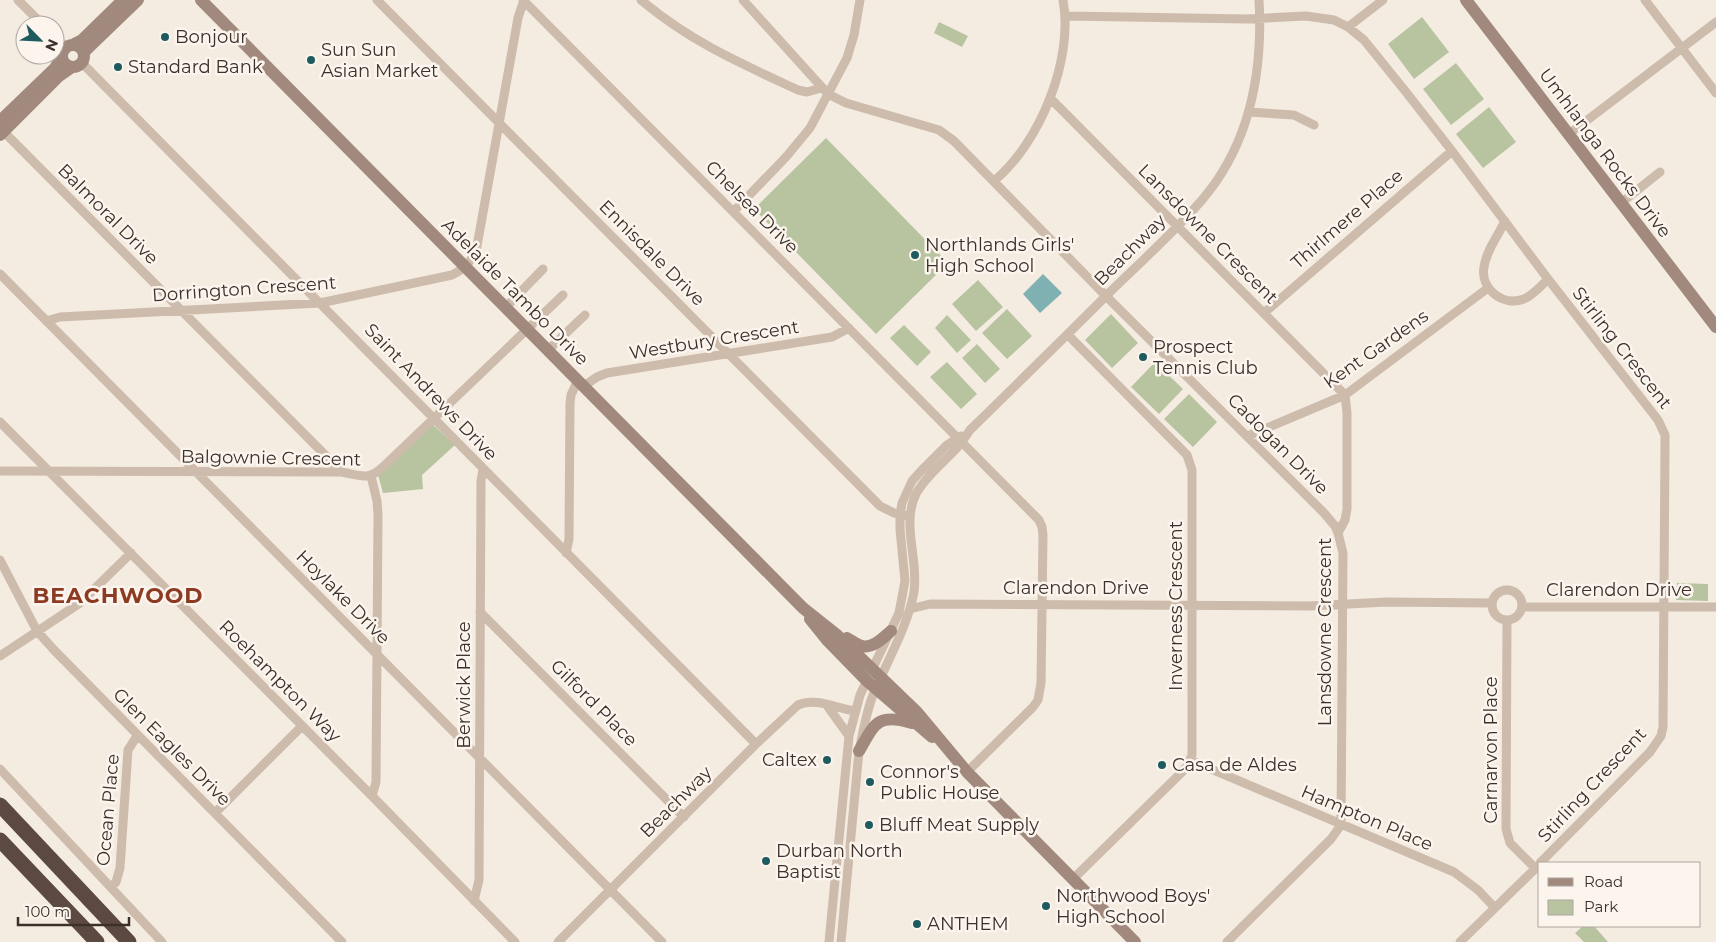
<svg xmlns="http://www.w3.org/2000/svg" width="1716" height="942" font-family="Montserrat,sans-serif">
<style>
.green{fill:#b8c4a0}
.water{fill:#7fb0b2}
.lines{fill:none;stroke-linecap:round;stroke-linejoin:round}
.street{stroke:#cdbbac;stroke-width:9}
.secondary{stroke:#a18a7d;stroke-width:12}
.highway{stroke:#5c4a42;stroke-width:15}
.poi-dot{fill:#1f5a5e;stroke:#fbf5ee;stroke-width:2}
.labels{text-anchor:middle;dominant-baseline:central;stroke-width:5;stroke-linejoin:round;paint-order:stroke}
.poi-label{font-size:18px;fill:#3b302b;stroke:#fbf5ee;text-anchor:start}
.street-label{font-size:18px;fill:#3b302b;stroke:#fbf5ee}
.district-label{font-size:22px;font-weight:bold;letter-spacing:1px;fill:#8c3b22;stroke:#fbf5ee}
</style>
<rect width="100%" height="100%" fill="#f4ebe1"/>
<!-- green -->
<path class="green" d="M1422 17 1449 52 1414 79 1388 44Z
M939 22 968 36 962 47 934 33Z
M1456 63 1484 99 1451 125 1423 89Z
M1489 107 1516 142 1483 168 1456 134Z
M826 138 948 263 876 334 754 209Z
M978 280 1003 307 976 331 952 304Z
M1007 309 1032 336 1007 359 982 333Z
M1111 314 1138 343 1112 368 1085 340Z
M947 315 971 340 957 353 935 328Z
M904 325 931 352 917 366 890 338Z
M977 344 1000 369 985 383 962 358Z
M947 362 977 394 961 409 930 377Z
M1155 362 1183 389 1159 414 1131 387Z
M1189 394 1217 422 1193 447 1164 419Z
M432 424 455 445 422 475 423 489 383 493 378 475Z
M1677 583 1708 584V601L1676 600Z
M1583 926H1594L1608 942H1584L1575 933Z"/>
<!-- water -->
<path class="water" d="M1043 274 1062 293 1040 313 1023 294Z"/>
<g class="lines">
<!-- street -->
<path class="street" d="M18 0 43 25
M377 0 880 506 894 513 910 516
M523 0 1039 520 1042 527 1043 535 1041 683 1038 700 1033 707 967 772
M641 0C691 42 740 63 798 90L807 92 821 88
M743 0 828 94 846 103 939 130 954 141 1106 296 1324 513 1335 526 1338 533
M1645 0 1716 93
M1066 16 1247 19 1306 16 1334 20 1348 27 1364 40 1406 92 1452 151 1548 279 1658 420 1665 435V445L1663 727 1661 736 1650 752 1540 863
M1348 27 1383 0
M55 37 66 47
M82 63 756 744
M1050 98 1345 395 1347 413V509L1345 520 1338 533 1343 553 1341 825 1331 839 1227 942
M1249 112 1294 115 1314 125
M0 128 342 472
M1569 134 1716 22
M994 181C1040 143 1074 59 1063 0
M1621 203 1660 172
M734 211 786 157 810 128 847 58 854 35 860 0
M1505 221C1498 236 1486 251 1484 267 1480 289 1503 307 1524 299 1533 295 1541 286 1548 279
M0 274 662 942
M505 308 543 269
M1264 313 1452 151
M46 321 60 317 320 303 452 275C466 268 472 261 477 246L518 18 524 0
M1068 335 1187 455 1192 470V755L1187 766 1182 772 1073 879
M548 350 585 315
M584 386 597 377 607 373 832 337 849 328
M0 422 372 796 515 942
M1248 436 1345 395 1488 288
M0 471 342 472C361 476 369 481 384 466L563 295
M371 476 377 501 378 515 376 782 372 796
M566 553 569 539 570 403 571 395 578 380
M0 560 37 631 54 650 342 942
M1492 605a15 15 0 1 1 30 0a15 15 0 1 1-30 0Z
M1522 607H1716
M910 609 930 604 1309 606 1387 602 1491 603
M480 612 684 817
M1507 621 1506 829 1510 843 1535 868
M0 656 80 603 131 553
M826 704 849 736
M1190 760 1454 872 1478 890 1495 908
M0 769 162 942
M215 813 302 726
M111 887 116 882 120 868 128 750 137 736
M474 901 479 880 481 481 483 469
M558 942 756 744 798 705C817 697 837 709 856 711
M829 942 849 736 860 695 899 613 905 581 900 529V515L902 503 912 481 921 471 947 445 961 436
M841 942 859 751C863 732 866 713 873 695 886 663 908 626 914 592 919 560 901 524 916 494 925 477 941 465 954 451 960 445 965 437 970 430 1017 384 1064 338 1111 291 1142 261 1174 232 1202 200 1250 144 1263 71 1259 0
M1460 942 1540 864"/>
<!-- secondary -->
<path class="secondary" d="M201 0 803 608 837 635 917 712 967 772 1135 942
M1466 0 1716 327
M74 44 82 40 123 0
M62 56a11 11 0 1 1 22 0a11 11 0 1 1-22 0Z
M84 52 138 0
M0 121 55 68 62 57
M0 135 59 76 72 67
M810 619 827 640 867 681 932 737
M847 638C851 640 857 645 862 646 873 649 884 637 891 631
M859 751C875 723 877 713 912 723"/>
<!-- highway -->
<path class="highway" d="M0 805 129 942
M0 840 97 942"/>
</g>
<!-- markers -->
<g class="poi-dot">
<circle cx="165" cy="37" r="5"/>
<circle cx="311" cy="60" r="5"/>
<circle cx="118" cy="67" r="5"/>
<circle cx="915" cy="255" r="5"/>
<circle cx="1143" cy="357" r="5"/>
<circle cx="827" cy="760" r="5"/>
<circle cx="1162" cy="765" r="5"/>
<circle cx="870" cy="782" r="5"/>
<circle cx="869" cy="825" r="5"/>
<circle cx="766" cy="861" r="5"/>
<circle cx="1046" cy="906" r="5"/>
<circle cx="917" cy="924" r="5"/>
</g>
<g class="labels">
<!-- poi labels -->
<g class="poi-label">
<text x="175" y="37">Bonjour</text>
<text x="321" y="50">Sun Sun<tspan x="321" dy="21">Asian Market</tspan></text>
<text x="128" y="67">Standard Bank</text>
<text x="925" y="245">Northlands Girls'<tspan x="925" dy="21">High School</tspan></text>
<text x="1153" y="347">Prospect<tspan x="1153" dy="21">Tennis Club</tspan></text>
<text x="817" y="760" text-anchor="end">Caltex</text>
<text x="1172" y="765">Casa de Aldes</text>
<text x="880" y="772">Connor's<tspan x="880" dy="21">Public House</tspan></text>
<text x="879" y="825">Bluff Meat Supply</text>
<text x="776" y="851">Durban North<tspan x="776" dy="21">Baptist</tspan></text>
<text x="1056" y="896">Northwood Boys'<tspan x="1056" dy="21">High School</tspan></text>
<text x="927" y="924">ANTHEM</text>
</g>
<!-- street labels -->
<g class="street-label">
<text transform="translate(1605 153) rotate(53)">Umhlanga Rocks Drive</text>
<text transform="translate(752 207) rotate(45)">Chelsea Drive</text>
<text transform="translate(108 214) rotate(45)">Balmoral Drive</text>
<text transform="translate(1347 219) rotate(-41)">Thirlmere Place</text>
<text transform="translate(1208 234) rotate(45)">Lansdowne Crescent</text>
<text transform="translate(1130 250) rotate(-45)">Beachway</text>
<text transform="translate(652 253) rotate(45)">Ennisdale Drive</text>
<text transform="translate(244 289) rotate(-4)">Dorrington Crescent</text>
<text transform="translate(515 292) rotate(45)">Adelaide Tambo Drive</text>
<text transform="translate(714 340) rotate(-9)">Westbury Crescent</text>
<text transform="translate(1622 348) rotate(52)">Stirling Crescent</text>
<text transform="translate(1376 349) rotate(-35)">Kent Gardens</text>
<text transform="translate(431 392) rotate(46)">Saint Andrews Drive</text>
<text transform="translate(1278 444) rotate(45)">Cadogan Drive</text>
<text transform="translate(271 458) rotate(1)">Balgownie Crescent</text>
<text x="1076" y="588">Clarendon Drive</text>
<text x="1619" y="590">Clarendon Drive</text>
<text transform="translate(343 597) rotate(45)">Hoylake Drive</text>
<text transform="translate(1176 606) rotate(-90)">Inverness Crescent</text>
<text transform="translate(1325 632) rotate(-90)">Lansdowne Crescent</text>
<text transform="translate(280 681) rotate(45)">Roehampton Way</text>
<text transform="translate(464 685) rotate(-90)">Berwick Place</text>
<text transform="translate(594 703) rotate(45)">Gilford Place</text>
<text transform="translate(172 747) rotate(45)">Glen Eagles Drive</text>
<text transform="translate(1491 750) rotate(-90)">Carnarvon Place</text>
<text transform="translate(1592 785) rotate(-47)">Stirling Crescent</text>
<text transform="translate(676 802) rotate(-45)">Beachway</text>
<text transform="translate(108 810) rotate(-85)">Ocean Place</text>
<text transform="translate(1367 818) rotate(23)">Hampton Place</text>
</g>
<!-- district labels -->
<g class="district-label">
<text x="118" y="595">BEACHWOOD</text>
</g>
</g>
<!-- legend -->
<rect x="1538" y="862" width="162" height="65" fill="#fbf5ee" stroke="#aea6a0"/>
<rect x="1548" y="878" width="25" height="8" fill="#a18a7d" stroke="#aea6a0"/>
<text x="1584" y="887" font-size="15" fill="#3b302b">Road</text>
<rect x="1548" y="900" width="25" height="15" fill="#b8c4a0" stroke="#aea6a0"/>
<text x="1584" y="912" font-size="15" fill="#3b302b">Park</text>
<!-- north arrow -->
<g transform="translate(40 40) rotate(114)"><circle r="24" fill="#fbf5ee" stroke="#aea6a0"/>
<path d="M0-4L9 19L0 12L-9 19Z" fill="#1f5a5e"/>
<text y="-8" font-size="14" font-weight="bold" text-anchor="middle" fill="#3b302b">N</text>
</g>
<!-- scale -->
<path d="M18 917v8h111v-8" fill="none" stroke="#3b302b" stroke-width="2.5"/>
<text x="25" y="917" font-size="15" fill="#3b302b" stroke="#fbf5ee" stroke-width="4" paint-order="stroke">100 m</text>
</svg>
